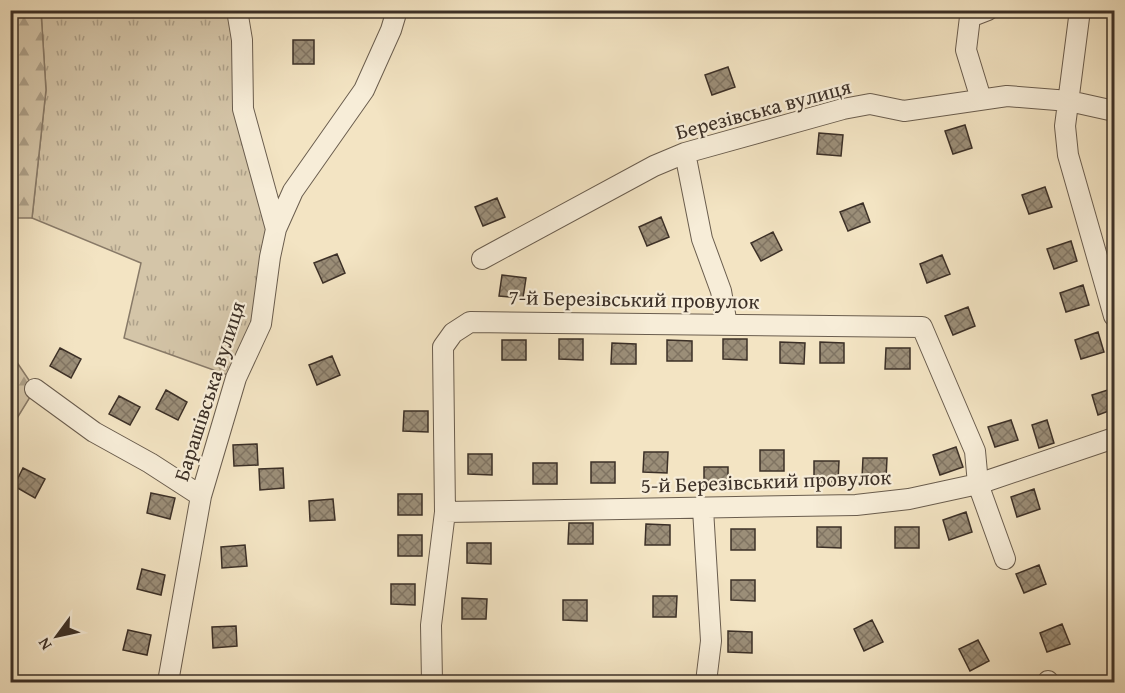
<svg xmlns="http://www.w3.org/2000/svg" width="1125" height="693" font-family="'Gentium Book Plus',serif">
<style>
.grass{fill:url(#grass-tufts);stroke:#887a68;stroke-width:1.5}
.forest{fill:url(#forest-firs);stroke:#887a68;stroke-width:1.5}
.building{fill:url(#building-cross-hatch);stroke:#3c3027;stroke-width:1.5}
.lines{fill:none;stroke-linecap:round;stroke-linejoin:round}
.minor-casing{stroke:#6a5d4e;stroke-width:22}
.minor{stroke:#f7edd8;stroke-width:20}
.labels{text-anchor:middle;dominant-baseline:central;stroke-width:4.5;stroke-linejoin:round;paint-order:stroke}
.street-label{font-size:21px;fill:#3c3027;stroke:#f7edd8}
</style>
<defs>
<pattern id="grass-tufts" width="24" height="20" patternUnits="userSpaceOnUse" patternTransform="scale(1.5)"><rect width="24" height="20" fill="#d4c5a8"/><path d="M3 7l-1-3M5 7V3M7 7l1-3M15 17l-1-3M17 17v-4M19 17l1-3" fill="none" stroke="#ada089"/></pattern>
<pattern id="forest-firs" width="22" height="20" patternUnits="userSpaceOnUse" patternTransform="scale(1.5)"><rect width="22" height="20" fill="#d4c5a8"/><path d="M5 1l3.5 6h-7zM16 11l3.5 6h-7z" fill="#ada089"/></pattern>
<pattern id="building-cross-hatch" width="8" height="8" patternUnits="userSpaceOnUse" patternTransform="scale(1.5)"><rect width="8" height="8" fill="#9b8e78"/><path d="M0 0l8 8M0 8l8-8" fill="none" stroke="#807462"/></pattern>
</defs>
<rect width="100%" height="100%" fill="#f3e4c3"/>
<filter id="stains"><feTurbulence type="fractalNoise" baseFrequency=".00333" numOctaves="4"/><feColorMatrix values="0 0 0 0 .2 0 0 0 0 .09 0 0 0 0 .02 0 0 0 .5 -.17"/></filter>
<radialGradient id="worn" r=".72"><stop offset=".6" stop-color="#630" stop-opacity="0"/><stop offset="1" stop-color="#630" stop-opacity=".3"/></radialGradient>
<!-- grass -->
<path class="grass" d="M41 11H237L243 109 276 229 236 378 124 338 141 263 32 218 46 90Z"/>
<!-- forest -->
<path class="forest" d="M10 11H41L46 90 32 218H11Z
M10 352 35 389 11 428H10Z"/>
<!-- building -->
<path class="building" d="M293 40H314V64H293Z
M728 67 735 87 712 95 705 75Z
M965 125 972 148 953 154 945 131Z
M819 133 843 135 841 156 817 154Z
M1045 187 1052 207 1029 214 1022 195Z
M497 198 505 217 483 226 475 207Z
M863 203 870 222 848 231 840 212Z
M661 217 669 237 647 246 639 227Z
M773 232 782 250 761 261 751 243Z
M1071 241 1077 261 1054 269 1047 249Z
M337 254 345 273 323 283 314 263Z
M942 255 950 274 927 283 920 264Z
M502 275 526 278 523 298 499 296Z
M1083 285 1089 305 1066 312 1060 293Z
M968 307 975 326 953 335 945 316Z
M1098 332 1104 352 1081 359 1075 340Z
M559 339H583V360L559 359Z
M723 339H747V360L723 359Z
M502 340H526V360H502Z
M667 340 692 341V361H667Z
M780 342 805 343 804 364 780 363Z
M820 342 844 343V363H820Z
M612 343 636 344V364H611Z
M60 348 81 359 71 378 50 366Z
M886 348H910V369H885Z
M332 356 340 375 317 385 309 365Z
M1114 388V409L1098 415 1092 395Z
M166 390 187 402 178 420 156 409Z
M119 396 140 407 130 425 109 414Z
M404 411H428V432L403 431Z
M1011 420 1018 440 995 447 988 427Z
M1047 420 1054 443 1039 448 1032 425Z
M257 444 258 465 234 466 233 445Z
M956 447 963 467 940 475 933 455Z
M760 450H784V471H760Z
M644 452H668L667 473 643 472Z
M468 454H492V475L468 474Z
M863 458H887L886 479 862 478Z
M814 461H839L838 482H814Z
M591 462H615V483H591Z
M533 463H557V484H533Z
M704 467H728V488H704Z
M23 468 45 479 35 498 14 486Z
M283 468 284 488 260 490 259 469Z
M1034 489 1040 509 1017 517 1011 497Z
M151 493 175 498 170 519 147 513Z
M398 494H422V515H398Z
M333 499 335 520 310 521 309 501Z
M966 512 972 532 949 540 943 520Z
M569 523H593V544H568Z
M646 524 670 525V545H645Z
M817 527H841V548L817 547Z
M895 527H919V548H895Z
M731 529H755V550H731Z
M398 535H422V556H398Z
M467 543H491V564L467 563Z
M245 545 247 566 222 568 221 547Z
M1039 565 1046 584 1024 593 1016 574Z
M142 569 165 575 161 595 137 589Z
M731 580H755V601L731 600Z
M391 584H415V605L391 604Z
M653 596H677L676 617H653Z
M462 598 487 599 486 619H462Z
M563 600H587V621L563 620Z
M872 620 883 642 864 651 854 629Z
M1062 624 1070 644 1047 652 1040 633Z
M236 626 237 646 213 648 212 627Z
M128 630 151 635 147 655 123 650Z
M728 631 752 632V653L728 652Z
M978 640 989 661 970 671 959 649Z"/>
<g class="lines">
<!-- minor casing -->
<g class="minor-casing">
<path id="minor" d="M1080 10 1065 126 1068 155 1114 316
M981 99 966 50 970 17 988 10
M685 153 702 239 721 291 727 325
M276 229 293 191 364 90 391 30 397 10
M482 259 654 166 685 153 843 109 870 104 904 111 1007 96 1069 101 1114 111
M35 389 94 432 150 463 201 496
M703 509 711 641 706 682
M445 512 856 505 909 499 978 484 1114 438
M1048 681V682
M168 682 201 496 236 378 261 324 270 257 276 229 243 109 242 40 237 10
M432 682 431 625 445 512 443 347 453 333 470 322 922 327 975 451 978 484 1005 559"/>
</g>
<!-- minor -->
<use href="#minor" class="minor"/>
</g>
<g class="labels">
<!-- street labels -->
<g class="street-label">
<text transform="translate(763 109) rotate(-15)">Березівська вулиця</text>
<text transform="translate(634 299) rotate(1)">7-й Березівський провулок</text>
<text transform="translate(209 391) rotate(-72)">Барашівська вулиця</text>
<text transform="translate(766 481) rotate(-2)">5-й Березівський провулок</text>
</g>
</g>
<!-- margin -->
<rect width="1125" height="693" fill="none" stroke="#f3e4c3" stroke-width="36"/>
<rect x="12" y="12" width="1101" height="669" fill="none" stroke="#3c3027" stroke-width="3"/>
<rect x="18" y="18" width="1089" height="657" fill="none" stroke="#3c3027" stroke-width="1.5"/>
<!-- north arrow -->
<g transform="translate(57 636) rotate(237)" stroke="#f7edd8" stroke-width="4.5" paint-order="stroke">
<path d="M0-4.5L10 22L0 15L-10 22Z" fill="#3c3027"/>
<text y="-9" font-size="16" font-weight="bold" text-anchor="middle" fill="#3c3027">N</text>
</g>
<rect width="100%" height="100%" filter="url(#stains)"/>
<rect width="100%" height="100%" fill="url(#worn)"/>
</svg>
